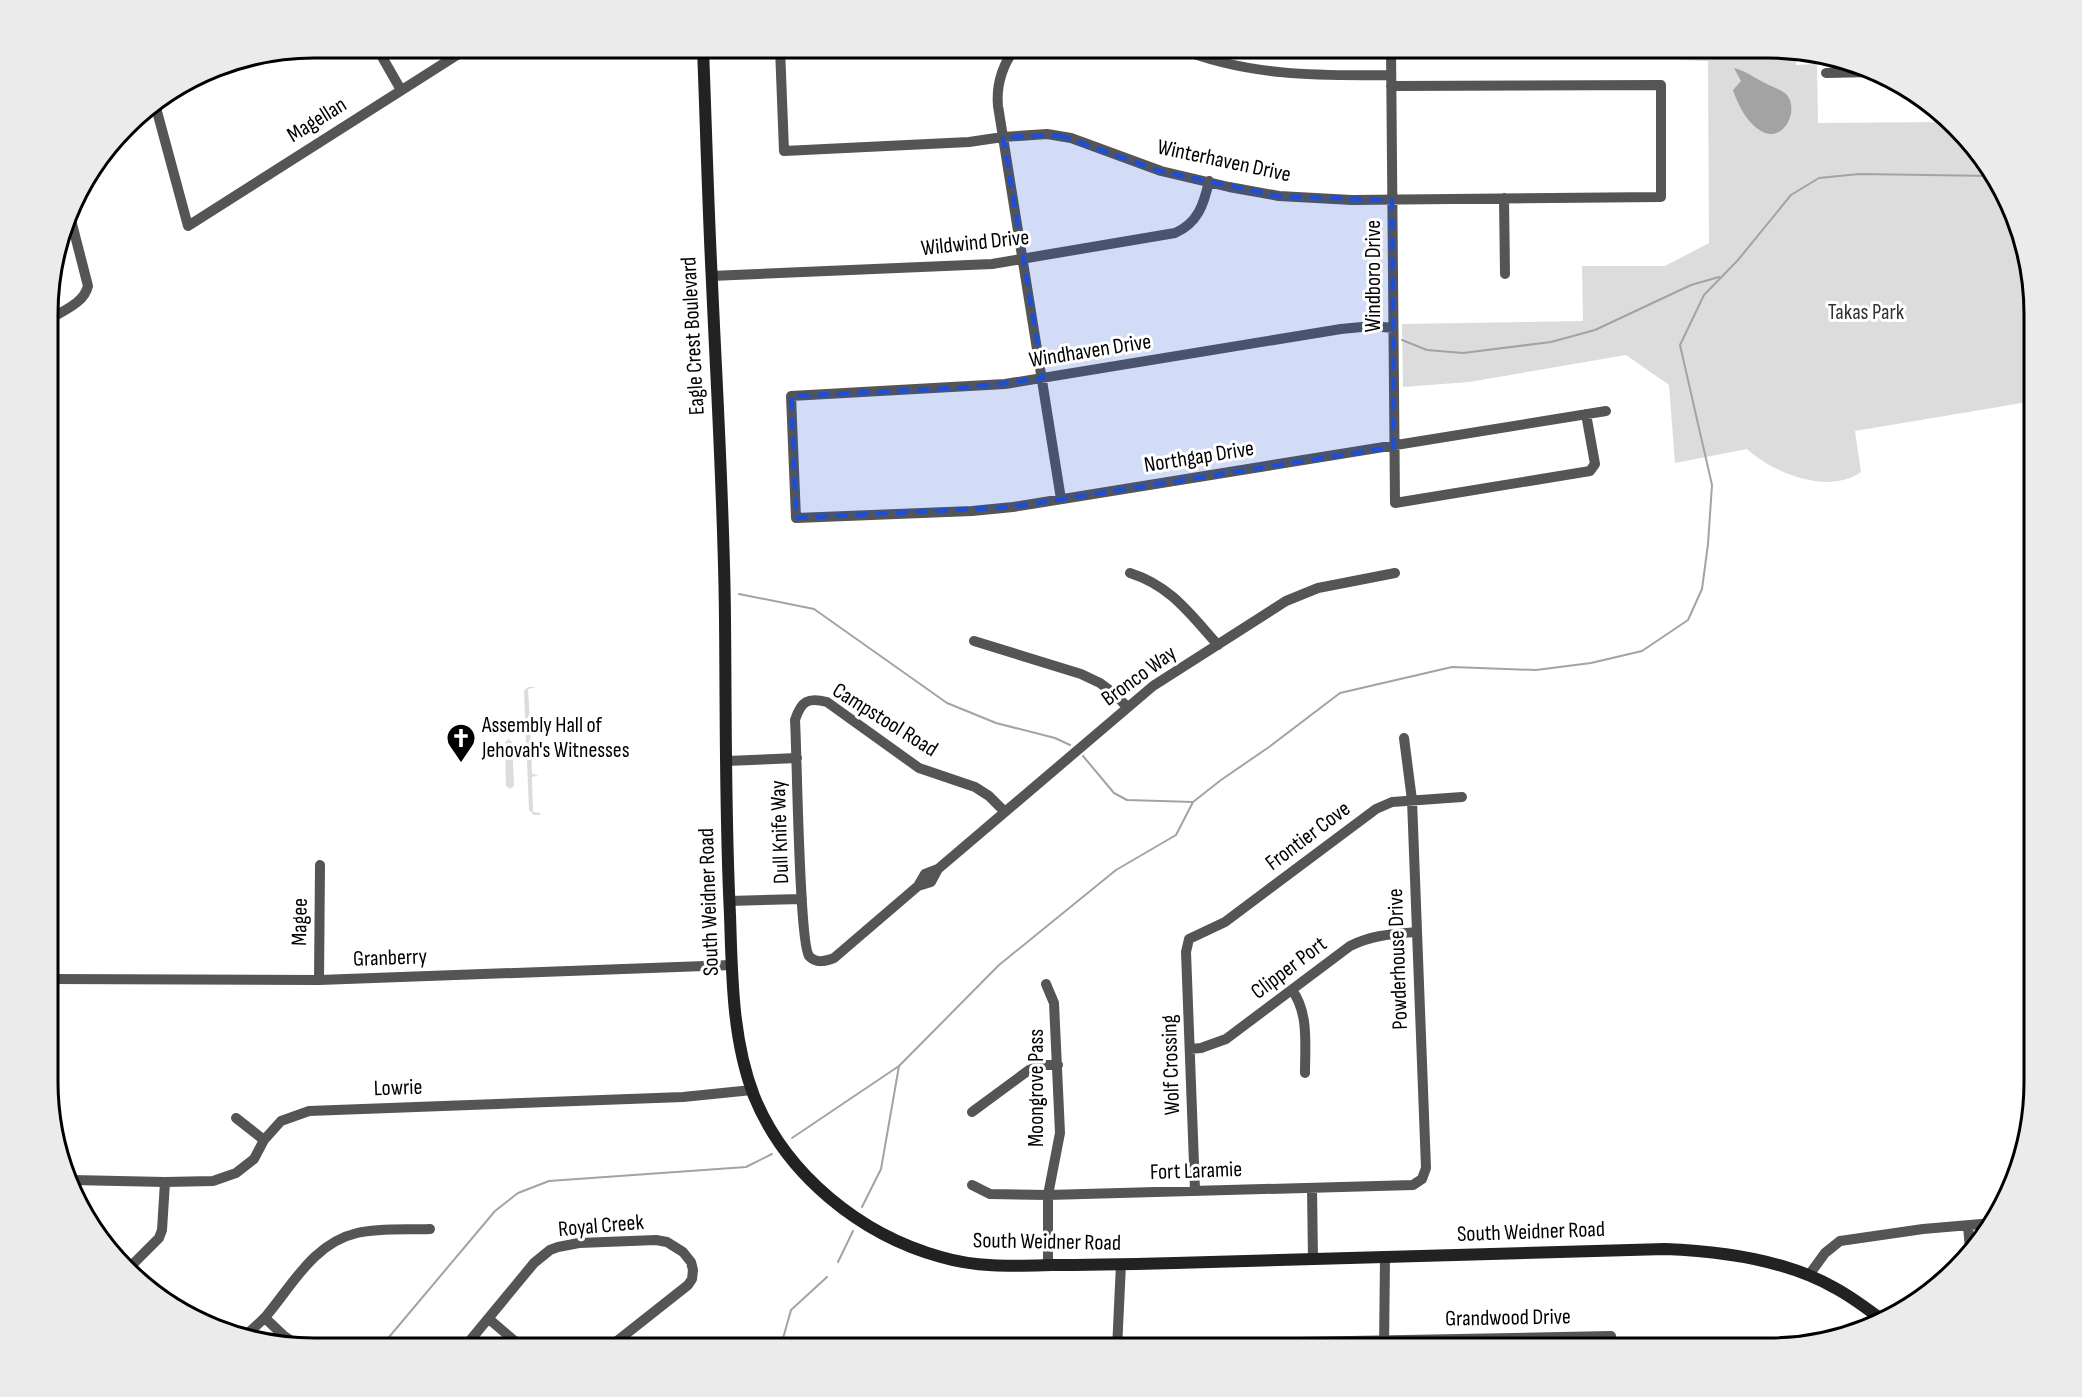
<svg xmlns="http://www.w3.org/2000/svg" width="2082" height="1397" font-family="'Sofia Sans Condensed',sans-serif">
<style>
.green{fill:#dcdcdc}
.water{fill:#a3a3a3}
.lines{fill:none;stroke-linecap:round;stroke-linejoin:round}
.stream{stroke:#a3a3a3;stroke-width:2}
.street{stroke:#555;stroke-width:10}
.secondary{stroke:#222;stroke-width:12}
.marked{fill:#1d4ed8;fill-opacity:0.2;stroke:#1d4ed8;stroke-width:4.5;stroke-dasharray:12 8;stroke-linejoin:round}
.labels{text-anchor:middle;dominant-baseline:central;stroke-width:6;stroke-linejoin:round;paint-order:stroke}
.street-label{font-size:22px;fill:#000;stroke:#fff}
.park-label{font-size:22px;fill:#333;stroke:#fff}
.poi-label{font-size:22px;fill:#000;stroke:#fff;text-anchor:start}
.rim{fill:none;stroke:#000;stroke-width:3}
</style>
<rect width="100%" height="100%" fill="#fff"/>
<!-- green -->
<path class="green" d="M1674 48H1768L1795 52 1796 65 1817 64 1818 123 1943 122 1998 182 2022 260 2028 402 1855 431 1861 472C1829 495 1774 474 1747 449L1675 463 1669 385 1626 355 1469 382 1403 387 1402 324 1583 321 1582 266H1665L1709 243 1708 61 1679 60Z
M528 687H536L528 689 530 721 537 722 536 724 530 725 532 774 539 775 532 777 533 812 540 813V815H534L529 810 524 691Z
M508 739 512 742 514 786 510 789 506 786 505 743Z"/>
<!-- water -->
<path class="water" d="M1734 68C1746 71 1753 77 1763 82 1770 86 1783 90 1787 95 1800 112 1782 144 1761 131 1747 123 1738 105 1733 90L1741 81Z"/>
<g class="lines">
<!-- stream -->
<path class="stream" d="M1402 340 1427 350 1463 353 1551 342 1595 330 1691 285 1719 277
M739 594 814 609 947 703 996 723 1055 738 1070 745
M1083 756 1114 793 1127 800 1193 802
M792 1138 899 1066 999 965 1116 870 1176 835 1193 802 1221 780 1269 747 1340 693 1452 667 1536 670 1591 663 1642 651 1688 620 1702 589 1708 544 1712 485 1680 345 1704 295 1738 260 1791 195 1819 178 1859 174 1994 176
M862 1207 881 1169 899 1066
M838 1262 853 1231
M379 1349 495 1211 518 1193 549 1181 746 1167 772 1154
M780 1349 791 1310 827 1277"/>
<!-- street -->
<path class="street" d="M377 48 401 90
M780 48 784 151 969 142 1003 137 1047 134 1071 138 1161 171 1229 187 1279 196 1352 200 1661 197V85L1391 86
M1015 48C1002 66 996 84 998 106L1061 499
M1178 48C1246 76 1319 76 1391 75
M1391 48 1395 503 1590 471 1595 464 1586 414
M1826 73 1873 72
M155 104 188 226 468 48
M1504 198 1505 274
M711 276 992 264 1175 233C1198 223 1204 204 1209 181
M50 319C64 310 84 303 88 286L70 216
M1393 328 1372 326 1341 329 1005 384 791 396 796 518 972 511 1013 507 1606 411
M1130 573C1171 586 1190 614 1218 645
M974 641 1081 674 1100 683 1116 695 1127 707
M726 761 797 758
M938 869 931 882 918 886 834 958C826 961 816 964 809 956 799 942 797 751 795 720 801 701 808 697 827 702L919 768 975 787 989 796 1005 812
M918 886 925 874 938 869 1153 686 1286 601 1318 588 1395 573
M729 901 802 899
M50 979 319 980 732 965
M319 980 320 865
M1046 984 1054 1003 1060 1133 1048 1195V1265
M1292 990C1309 1013 1305 1045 1305 1073
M1190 1049 1201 1048 1226 1039 1350 946C1372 935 1392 934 1416 932
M972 1112 1029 1070 1043 1065H1058
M236 1118 264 1140
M72 1180 165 1182 213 1181 236 1173 254 1159 264 1140 281 1121 309 1111 683 1097 752 1090
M972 1185 990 1194 1048 1195 1413 1185 1422 1179 1426 1168 1412 800 1404 738
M1312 1188 1313 1260
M1195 1190 1186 952 1189 939 1225 922 1376 809 1392 802 1462 797
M1968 1226 1970 1249
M131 1266 159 1238 162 1230 165 1182
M1809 1275 1825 1253 1840 1241 1923 1229 1993 1223
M265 1318 283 1335 300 1347
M489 1319 524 1349
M244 1337C251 1330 260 1323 267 1315 293 1284 314 1243 357 1233 380 1228 406 1230 430 1229
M463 1349 534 1263 550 1250 558 1247 579 1243 656 1240 667 1242 683 1252 691 1262 693 1270 692 1279 688 1285 607 1349
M865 1349 868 1346 879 1344 954 1342 996 1349
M1117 1349 1141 1345 1611 1336 1612 1349
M1117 1349 1121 1264
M1384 1349 1385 1258"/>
<!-- secondary -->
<path class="secondary" d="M703 48C706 126 708 204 712 283 717 395 724 507 725 619 726 718 725 816 730 915 732 975 732 1039 754 1096 786 1175 861 1235 941 1257 978 1268 1015 1266 1052 1265 1093 1265 1134 1264 1175 1263 1338 1259 1501 1254 1665 1249 1720 1251 1786 1260 1835 1288 1852 1297 1866 1308 1881 1319"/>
</g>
<!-- marked area -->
<path class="marked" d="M1059 135 1161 171 1279 196 1392 200 1394 447 1013 507 796 518 791 396 969 387 1043 378 1003 137Z"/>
<!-- icons -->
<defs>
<g id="church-pin" transform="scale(1.5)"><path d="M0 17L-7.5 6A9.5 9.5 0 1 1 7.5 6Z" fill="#000" stroke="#fff"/><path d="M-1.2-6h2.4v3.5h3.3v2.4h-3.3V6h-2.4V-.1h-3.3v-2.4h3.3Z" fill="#fff"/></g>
</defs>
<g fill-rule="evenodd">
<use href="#church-pin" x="461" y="738"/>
</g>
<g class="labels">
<!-- street labels -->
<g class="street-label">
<text transform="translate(317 120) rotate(-32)">Magellan</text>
<text transform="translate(1224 161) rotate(12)">Winterhaven Drive</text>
<text transform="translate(975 243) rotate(-6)">Wildwind Drive</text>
<text transform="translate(1373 276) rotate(-90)">Windboro Drive</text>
<text transform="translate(693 336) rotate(-93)">Eagle Crest Boulevard</text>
<text transform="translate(1090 351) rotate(-9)">Windhaven Drive</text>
<text transform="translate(1199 457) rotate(-9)">Northgap Drive</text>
<text transform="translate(1139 676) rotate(-36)">Bronco Way</text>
<text transform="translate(885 720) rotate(32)">Campstool Road</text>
<text transform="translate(780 832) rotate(-92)">Dull Knife Way</text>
<text transform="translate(1308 836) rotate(-37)">Frontier Cove</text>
<text transform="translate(709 902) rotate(-92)">South Weidner Road</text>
<text transform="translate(300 922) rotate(-89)">Magee</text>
<text transform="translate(390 958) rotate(-2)">Granberry</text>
<text transform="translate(1398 959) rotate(-92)">Powderhouse Drive</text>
<text transform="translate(1289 968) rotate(-37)">Clipper Port</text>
<text transform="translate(1171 1065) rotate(-92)">Wolf Crossing</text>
<text transform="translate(398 1088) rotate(-2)">Lowrie</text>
<text transform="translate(1036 1088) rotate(-90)">Moongrove Pass</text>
<text transform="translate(1196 1171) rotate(-2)">Fort Laramie</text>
<text transform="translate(601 1226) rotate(-5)">Royal Creek</text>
<text transform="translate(1531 1232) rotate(-2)">South Weidner Road</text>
<text transform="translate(1047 1242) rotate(1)">South Weidner Road</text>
<text transform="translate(1508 1318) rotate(-1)">Grandwood Drive</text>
</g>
<!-- park labels -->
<g class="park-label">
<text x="1866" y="312">Takas Park</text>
</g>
<!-- poi labels -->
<g class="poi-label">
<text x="482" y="725">Assembly Hall of<tspan x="482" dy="25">Jehovah's Witnesses</tspan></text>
</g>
</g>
<!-- crop -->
<path d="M0 0H2082V1397H0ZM314 58H1768A256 256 0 0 1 2024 314V1082A256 256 0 0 1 1768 1338H314A256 256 0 0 1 58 1082V314A256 256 0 0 1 314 58Z" fill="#ebebeb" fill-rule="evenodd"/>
<path class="rim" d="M314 58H1768A256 256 0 0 1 2024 314V1082A256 256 0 0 1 1768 1338H314A256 256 0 0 1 58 1082V314A256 256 0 0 1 314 58Z"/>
</svg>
